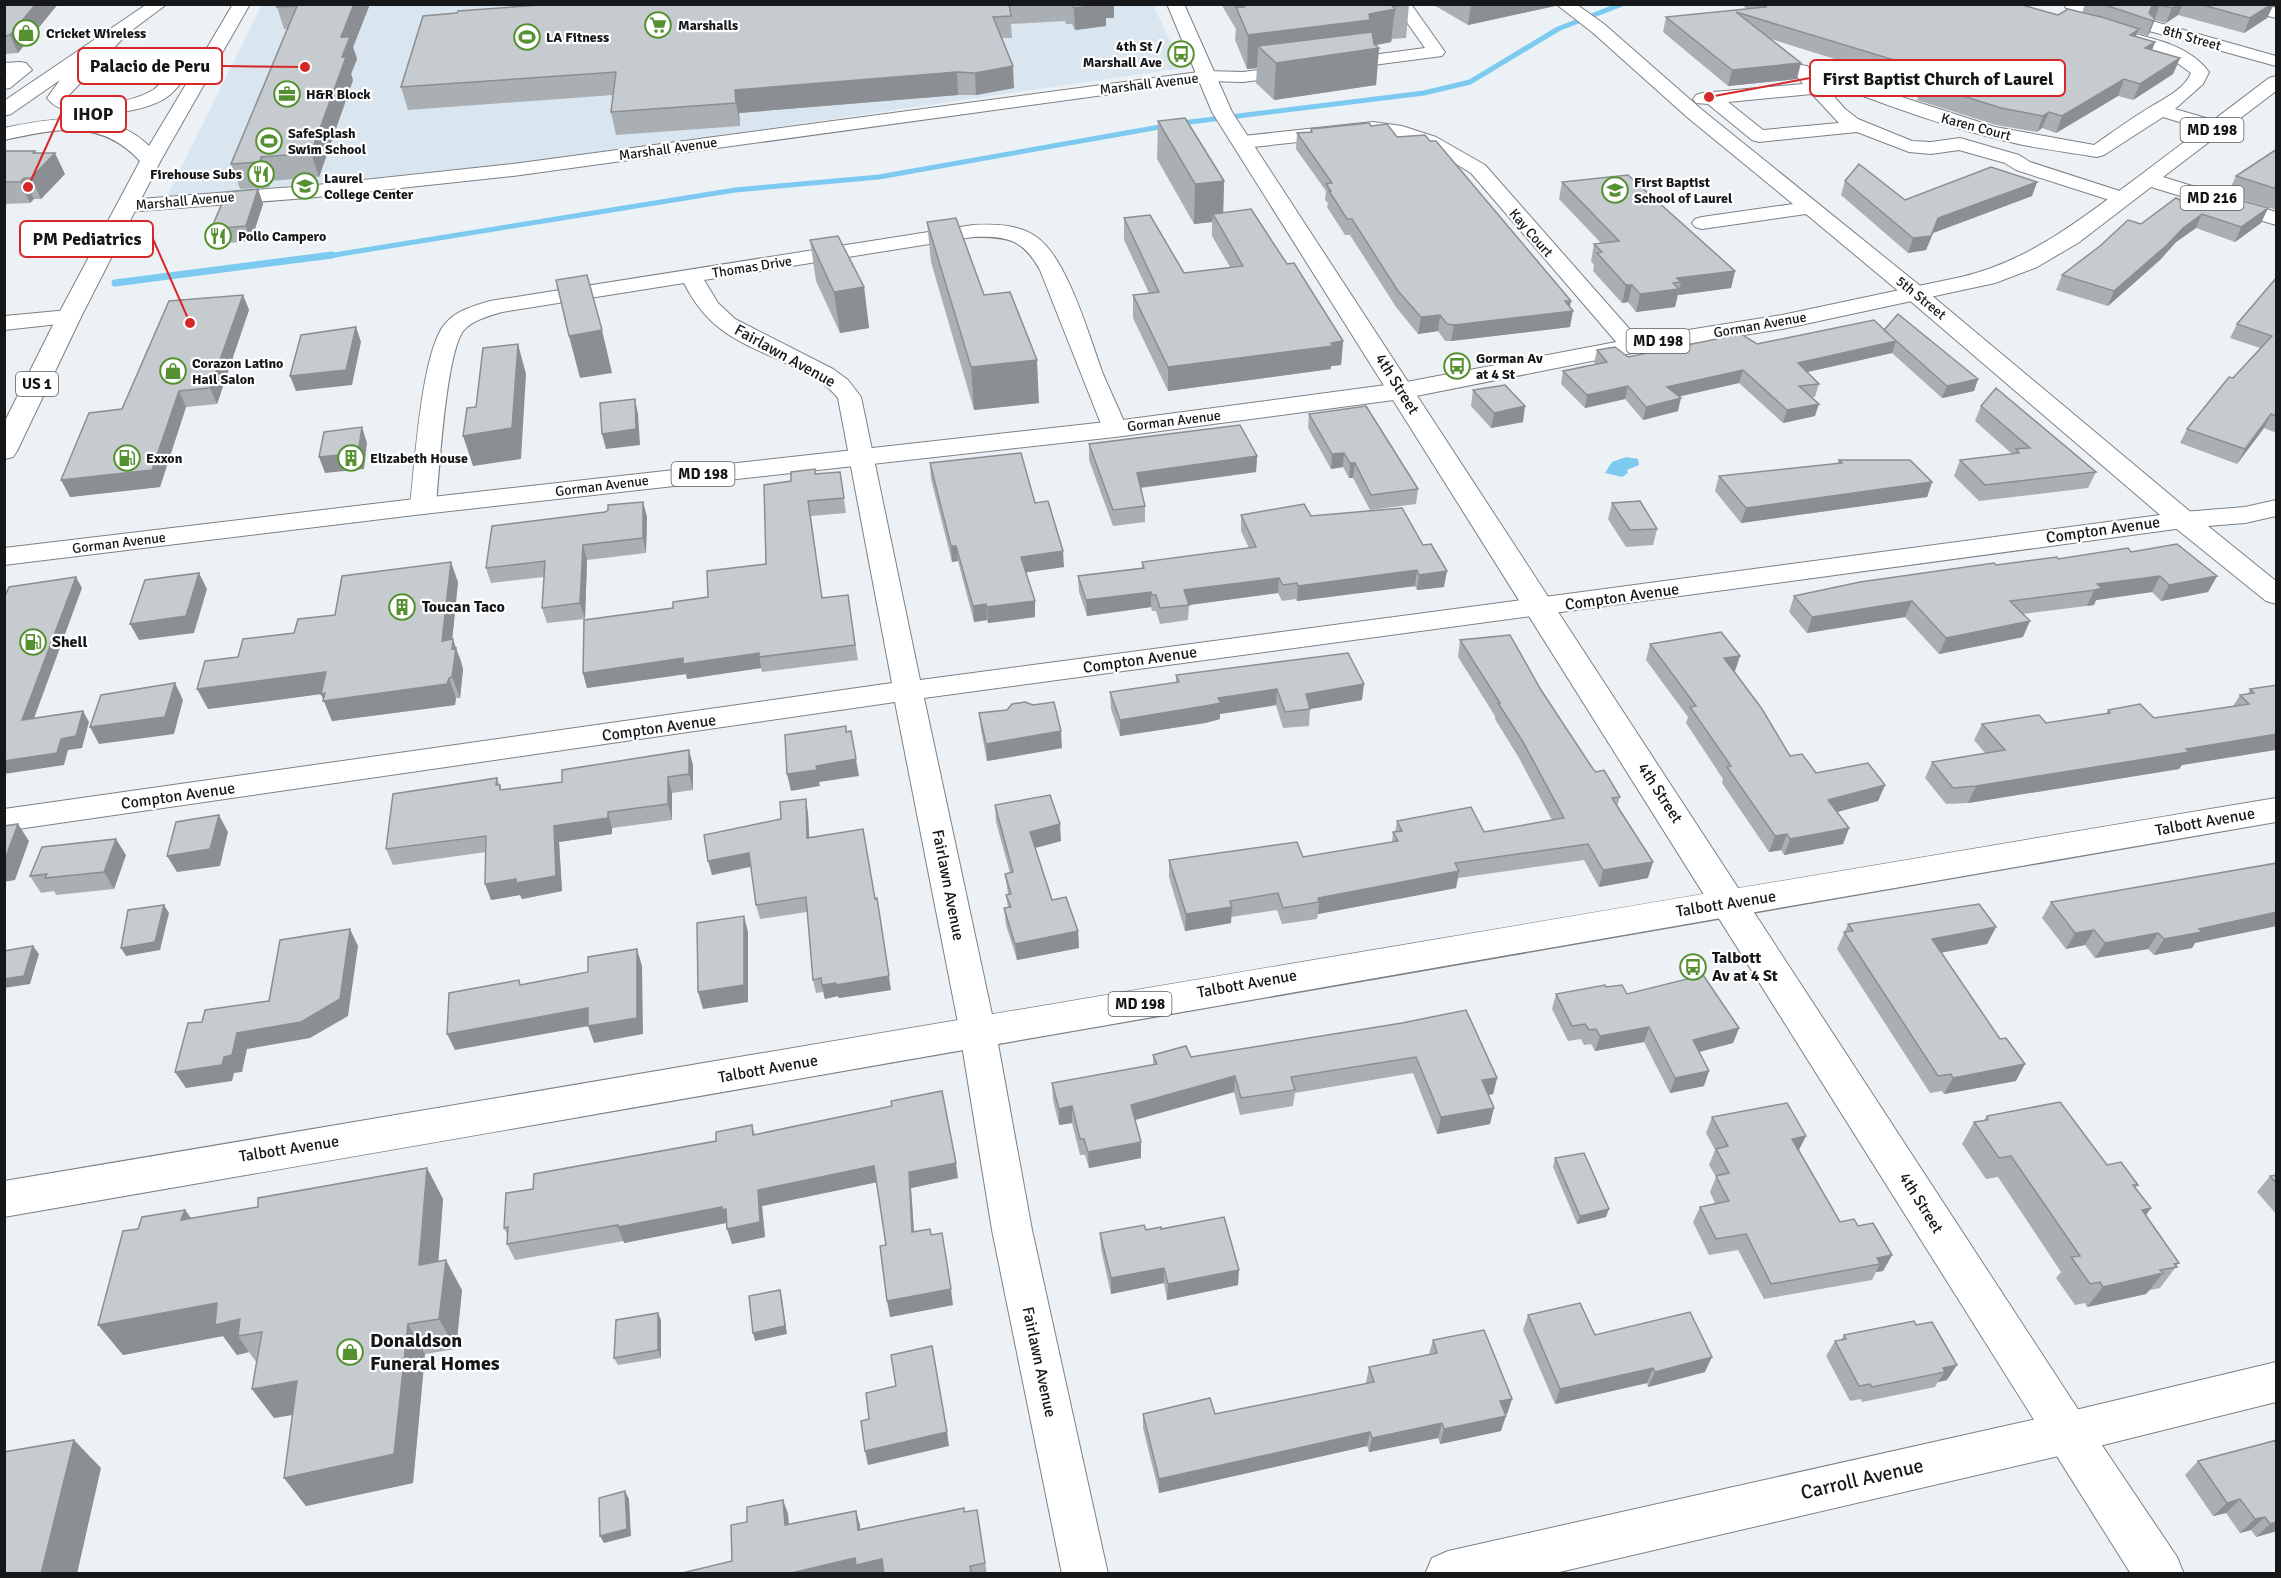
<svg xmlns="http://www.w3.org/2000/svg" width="2281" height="1578" font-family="Signika,sans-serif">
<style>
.built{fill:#d9e5ef}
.water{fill:#7dcaf0}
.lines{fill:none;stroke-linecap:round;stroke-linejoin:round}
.stream-far1{stroke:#7dcaf0;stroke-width:5}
.stream{stroke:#7dcaf0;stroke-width:7}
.minor-casing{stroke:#7c8185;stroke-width:2}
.tertiary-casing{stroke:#7c8185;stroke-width:2}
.primary-casing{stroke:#7c8185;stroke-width:2}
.minor{fill:#fff;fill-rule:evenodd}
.tertiary{fill:#fff;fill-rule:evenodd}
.primary{fill:#fff;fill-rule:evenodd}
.wall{fill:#aaafb3}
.shaded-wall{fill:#8b8e92}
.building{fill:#c6cbd0;stroke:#8b8e92;stroke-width:1.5}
.labels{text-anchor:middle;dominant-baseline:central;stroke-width:4.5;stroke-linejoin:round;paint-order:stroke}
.far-poi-label{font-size:14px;font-weight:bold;fill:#151719;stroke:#fff;text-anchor:start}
.far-street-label{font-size:14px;fill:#151719;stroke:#fff}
.shield{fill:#fff;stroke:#5b5d5e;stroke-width:1.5}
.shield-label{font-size:15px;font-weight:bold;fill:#151719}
.street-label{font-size:16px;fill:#151719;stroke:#fff}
.poi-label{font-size:16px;font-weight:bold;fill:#151719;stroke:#fff;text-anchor:start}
.near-poi-label{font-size:20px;font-weight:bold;fill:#151719;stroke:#fff;text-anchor:start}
.near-street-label{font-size:20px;fill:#151719;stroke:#fff}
.leader{fill:none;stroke:#d62828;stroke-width:2}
.callout-dot{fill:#d62828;stroke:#fff;stroke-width:2}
.callout{fill:#fff;stroke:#d62828;stroke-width:2}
.callout-label{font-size:18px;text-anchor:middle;font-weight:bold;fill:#151719}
</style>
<rect width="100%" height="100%" fill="#ecf1f6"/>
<!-- built -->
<path class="built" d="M262 5H1153L1183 68 558 159 235 191 167 196Z"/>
<!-- water -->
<path class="water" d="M1626 457 1638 459 1639 465 1627 470 1628 473 1622 477 1605 473 1612 462Z"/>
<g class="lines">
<!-- stream-far1 -->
<path class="stream-far1" d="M322 257 735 190 879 177 1182 123 1424 93 1470 82 1558 29 1622 4"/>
<!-- stream -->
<path class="stream" d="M115 283 332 255"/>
<!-- minor casing -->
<g class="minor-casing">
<path id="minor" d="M1394 4H1411L1445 52 1442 56 1243 82 1206 81 513 176 307 198 127 212 120 210 117 206 120 202 127 200 307 186 513 164 1206 71 1243 72 1425 48Z
M1556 4H1576L1604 24 1701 109 1924 289 1927 294 1924 299 1916 301 1908 299 1806 214 1702 229 1695 227 1692 223 1695 219 1702 217 1793 204 1687 117 1592 32Z
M2064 4H2092L2276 56V66L2066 8Z
M2235 4H2264L2276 8V18L2237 8Z
M2113 29C2146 37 2188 43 2209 72L2203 84 2175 109 2223 123 2225 127 2223 131 2216 133 2163 117 2104 155 2097 157C2068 152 2039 149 2010 142 1956 130 1904 111 1852 92L1849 88 1852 84 1858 83 1995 127 2094 145C2113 132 2133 117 2152 106 2166 98 2185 88 2191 73L2166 55 2107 38 2104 34 2107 30Z
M20 62 26 63 32 70 10 88 4 89V75L7 73H4V63Z
M1801 65 1807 66 1845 109 1858 119 1912 141 1931 142 1960 138 2019 155 2030 162 2129 194 2132 198 2129 202 2122 204 2016 170 2005 163 1959 150 1931 154 1909 152 1857 132 1759 142 1752 140 1708 104 1696 103 1693 99 1696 95 1702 93 1803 84 1792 70 1795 66ZM1812 94 1839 123 1763 130 1728 102Z
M1373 122 1402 126 1436 137 1485 165 1640 341 1644 346 1640 351 1632 353 1624 351 1471 173 1435 151 1399 137 1373 134 1243 148 1236 146 1233 142 1236 138 1243 136Z
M973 225C994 224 1017 224 1035 236 1067 256 1090 339 1103 374 1111 393 1120 411 1127 429L1124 434 1115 436 1106 434 1103 429 1040 270C1023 239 1007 236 973 237L704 280 718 303 735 319 833 369 848 380 861 397 920 680 2183 512 2245 507 2276 500V516L2245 523 2183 528 924 698 996 1033 1032 1230 1108 1574H1062L992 1230 960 1033 895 702 4 831V809L892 683 838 398C825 382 806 373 788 364 741 342 709 333 684 283L502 312C489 316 473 320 464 330 446 350 439 474 436 506L432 512 423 514 414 512 410 506C415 466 421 352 445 324 456 310 474 306 490 301Z
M2276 1362V1402L2067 1454 1551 1574H1425L1432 1558 1448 1551 2067 1412Z"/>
</g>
<!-- tertiary casing -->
<g class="tertiary-casing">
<path id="tertiary" d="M1167 4H1184L1232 112 2083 1417 2177 1557 2184 1574H2131L1212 112Z
M1916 287 1924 289 2193 514 2276 581V604L2266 601 2173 526 1908 299 1904 294 1908 289Z
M69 310 77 312 81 317 77 322 4 330V316Z"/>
</g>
<!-- primary casing -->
<g class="primary-casing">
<path id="primary" d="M147 4H167L128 33 68 96C90 109 131 103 153 90 161 85 165 75 172 69 181 61 196 50 207 48L233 4H250L161 160 81 317 17 451 13 457 4 459V423L57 317 140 161C100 118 57 129 4 140V128C52 118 111 108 149 146L194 71C183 78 177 90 167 97 144 114 66 125 47 98L60 80 11 114 4 116V101Z
M2276 76V91L2163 177 2276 212V225L2151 187 2078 243 2037 267 1995 283 1782 329 1632 353 1401 399 1115 437 423 514 4 565V548L423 498 1115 421 1401 383 1632 339 1782 315 1961 277C2030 261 2082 218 2138 177 2181 144 2226 111 2269 78Z
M2276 798V822C1519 952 762 1086 4 1217V1181C762 1054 1519 924 2276 798Z"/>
</g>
<!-- minor -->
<use href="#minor" class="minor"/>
<!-- tertiary -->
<use href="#tertiary" class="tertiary"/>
<!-- primary -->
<use href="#primary" class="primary"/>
</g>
<!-- wall -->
<path class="wall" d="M4 4H58L18 53 4 54Z
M278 4H370L353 47 357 59 351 74 353 80 319 177 270 181 269 187 240 189 231 164 287 29H284L277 7Z
M553 4H1114V18H1106V26L1075 30 1072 24H1066L1065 21 1011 24 1012 38H1002L1014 88 976 95H958L739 113 740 126 616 135 611 112 613 95 408 110 401 87 457 13Z
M1221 4H1409V5L1406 38 1392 39 1391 42 1375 45 1379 48 1376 85 1274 100 1256 83 1257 68 1247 69 1235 40 1236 29Z
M1432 4H1555V6L1468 25Z
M1741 4H2019L2058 15 2082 13 2085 4H2277V6L2273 5 2267 18 2244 33 2178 15 2166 23 2155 20 2149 34 2147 36 2137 33 2136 36 2155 42 2152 50 2180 58 2173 74 2133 100 2118 96 2056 133 2042 128 2037 132 1996 125 1917 100 1921 86 1771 39 1797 79 1728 86 1663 32 1666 17 1747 9Z
M1158 121 1224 181 1223 212 1287 264 1343 341 1341 365 1331 366V369L1168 391 1133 318V295L1149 293 1124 240V218L1184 273 1230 267 1212 236V222L1194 224 1157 159Z
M1371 126 1397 137 1570 306V327L1451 341H1445L1438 331 1418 334 1396 307 1350 235H1345L1327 207 1328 203 1325 200 1326 191 1296 149 1297 133 1310 132 1311 129Z
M2277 149V210L2227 195 2236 176Z
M4 151H35L36 153 65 174 41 199H34L30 203 4 204Z
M1845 181 1905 200 2037 182 2032 196 1933 233 1926 250 1908 253 1841 195Z
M1562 182 1735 271 1731 288 1678 295 1675 307 1636 312 1628 302 1622 303 1593 271 1594 265 1591 261 1594 244 1601 243 1559 199Z
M258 189 263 204 251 241 217 244 211 229Z
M2180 200 2202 201 2268 208 2261 223 2235 242 2196 228 2176 242 2160 260 2108 306 2056 290 2062 275 2141 224Z
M927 222 984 295 1039 403 974 410 931 262Z
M810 240 864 287 869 328 840 333 816 281Z
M2277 277V433L2264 428 2237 464 2180 443 2187 429 2260 348 2230 338 2237 324Z
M243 295 249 310 217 404 186 407 160 487 70 497 122 409Z
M1884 330 1978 379 1974 391 1942 398 1892 353 1807 372 1819 384 1815 397H1812L1815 416 1783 423 1739 383 1679 396 1678 411 1643 420 1625 399 1585 408 1561 384 1563 371 1596 364 1594 363 1597 350 1628 357 1757 344Z
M1473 390 1523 422 1491 428 1471 406Z
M1981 406 2096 472 2088 488 1979 501 1954 476 1960 460 2012 454 1975 421Z
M1309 414 1418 489 1416 504 1370 510 1353 478H1349L1343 467 1331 469 1308 428Z
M1089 444 1257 456 1256 472 1141 488 1145 506V522L1113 526 1089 460Z
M1839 460 1932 482 1927 497 1741 523 1715 491 1719 476 1837 464Z
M930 463 1035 503 1064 567 1026 572 1035 601V617L988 623 987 620 974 622 958 561 952 562 931 479Z
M840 472 846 513 811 516 822 598 848 595 858 660 762 672 761 668 687 679 686 674 587 688 583 673 673 608 708 597 766 564 791 481 816 474Z
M643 502 647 517 646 553 587 560 585 619 547 623 542 608 544 577 491 583 486 568 605 512Z
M1612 503 1657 529 1653 545 1626 547 1608 519Z
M1402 508 1444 587 1417 590 1415 586 1297 601 1296 599 1282 601 1278 593 1189 605 1188 620 1160 624 1156 611H1152L1151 607 1087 616 1079 592 1078 576 1142 568V562L1249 548 1241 531V515L1311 516Z
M2131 552 2217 576 2208 592 2161 601 2152 592 2096 600 2094 605 2023 614V637L1939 654 1905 617 1807 633 1789 612 1794 596 1996 565Z
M458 582 452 640 461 660 463 669 460 698H456L455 705 332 721 321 694 208 709 294 633 335 615Z
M1460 640 1541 690 1593 769 1620 797 1617 806 1648 878 1599 887 1584 860 1458 878 1456 888 1318 914 1317 919 1282 924 1277 910 1231 917V923L1185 931 1169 877V860L1303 857 1392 842 1393 832H1395L1397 821 1484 832 1552 820 1519 758 1495 719V716L1458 657Z
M1650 644 1740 656 1734 672 1790 756 1816 773 1885 785 1878 801 1837 812 1849 828 1843 844 1784 855 1781 850 1769 852 1722 783 1723 779 1686 723 1688 717 1646 660Z
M1176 675 1362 700 1310 709 1309 726 1283 728 1276 705 1220 714V719L1205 723 1120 736 1111 709 1110 692 1176 683Z
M2277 685V751L2275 750 2182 765 2179 769 1968 803 1946 804 1925 778 1932 762 1985 753 1974 740 1982 724 2046 723 2106 714 2108 710 2154 718 2233 706 2240 695 2248 694 2250 689Z
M979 713 1062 748 987 761 981 730Z
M693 765V790L672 793V820L612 828V834L559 842 562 891 522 899 520 895 491 900 486 852 393 865 386 849 497 778 502 790Z
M995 805 1061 841 1035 848 1052 900 1078 931 1079 948 1017 960 1006 925 1004 908H1008L1006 895 1008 894 1005 874 1010 873 996 822Z
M808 813 809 838 891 990 839 998 838 996 825 999 823 992 816 993 813 980 807 912 760 919 756 905 751 867 712 875 781 819Z
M126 855 114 889 56 895 54 891 41 893 30 876Z
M2051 902 2195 943 2192 948 2154 955 2148 949 2095 958 2085 945 2066 949 2042 918Z
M1848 924 1996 927 1987 944 1941 952 2016 1081 1944 1094 1942 1091 1930 1093 1837 949Z
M1606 987 1627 994 1739 1028 1733 1043 1699 1052 1704 1086 1670 1093 1644 1042 1595 1051 1591 1044 1584 1045 1581 1039 1568 1041 1552 1009 1556 994Z
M1402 1023 1497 1078 1493 1094 1488 1095 1490 1124 1437 1134 1413 1073 1295 1093 1293 1106 1240 1115 1234 1092 1135 1120 1141 1158 1089 1168 1085 1155H1080L1072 1123 1059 1125 1053 1100 1052 1083 1153 1065V1055L1191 1057Z
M1987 1116 2107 1165 2138 1185 2135 1188 2151 1208 2146 1215 2179 1263 2160 1288 2150 1290 2146 1294 2087 1307 2085 1303 2075 1305 2056 1278 2061 1272 1998 1177 1986 1179 1962 1144 1974 1122 1984 1120Z
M1712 1117 1799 1151 1840 1222 1858 1226 1892 1255 1883 1271 1876 1272 1872 1280 1764 1299 1738 1250 1709 1255 1693 1222 1700 1207 1715 1203 1710 1192 1716 1177 1709 1165 1715 1150 1706 1133Z
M752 1125 755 1135 958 1178 911 1188 914 1232 931 1235 953 1305 890 1317 886 1245 877 1182 762 1206 765 1237 732 1244 726 1223 624 1243V1241L515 1260 507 1244 508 1236 504 1228 533 1189 716 1141Z
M1555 1158 1606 1217 1577 1224 1553 1167Z
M427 1168 443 1199 438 1261 462 1290 456 1349 425 1354 413 1483 306 1506 284 1478 293 1415 274 1418 252 1389 256 1362 249 1352 237 1355 223 1336 123 1355 185 1210 191 1218 258 1207Z
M2277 1175V1215L2257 1192 2270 1176Z
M1161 1229 1238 1285 1167 1300 1164 1283 1111 1294 1101 1249 1100 1233Z
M1528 1315 1595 1335 1705 1372 1648 1387 1647 1383 1555 1404 1523 1330Z
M661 1320V1358L618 1365 614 1358Z
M1932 1322 1947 1380 1938 1382 1935 1387 1862 1402 1861 1399 1850 1401 1826 1356 1835 1341 1841 1340 1844 1335 1916 1325Z
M1433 1340 1512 1399 1507 1414H1505L1501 1431 1440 1444 1438 1438 1369 1452 1367 1446 1159 1493 1143 1428V1414H1215L1367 1384 1366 1382 1369 1367 1429 1354Z
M2277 1440V1531L2256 1537 2251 1530 2240 1533 2226 1513 2213 1516 2185 1475 2198 1461Z
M783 1500 788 1514 789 1524 860 1525V1530L977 1510 987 1574H859L858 1572 852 1574H678L732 1561 747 1522Z"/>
<!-- shaded-wall -->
<path class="shaded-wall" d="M36 4H58L18 53 10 35Z
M354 4H370L353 47 357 59 351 74 353 80 319 177 311 153 342 57 341 37Z
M1102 4H1114V18H1106V26L1075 30 1074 8Z
M1471 4H1555V6L1468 25Z
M2178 4H2183L2178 15 2166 23 2172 8Z
M2272 4H2274L2267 18 2244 33 2250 18Z
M2160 5 2154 20 2147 19 2152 6Z
M1395 9 1391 42 1367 47 1379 48 1376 85 1274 100 1276 63 1258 46 1257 68 1247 69 1248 35Z
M2155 19 2149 34 2147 36 2153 21Z
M2139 29 2132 45 2130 35Z
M2155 42 2149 58 2145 48Z
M2180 58 2173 74 2133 100 2140 84Z
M1801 63 1797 79 1728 86 1732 70Z
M1013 66 1014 88 976 95 975 73Z
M957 72 958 95 739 113 740 126 736 103 735 90Z
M2124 79 2118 96 2056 133 2062 116Z
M2049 112 2042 128 2037 132 2043 116Z
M35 151 42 167 55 153 65 174 41 199 31 178 33 153Z
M261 157 270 181 269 187 260 162Z
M24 178 34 199 30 203 20 182Z
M1224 181 1223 221 1213 214 1212 222 1194 224 1195 184Z
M2037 182 2032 196 1933 233 1926 250 1908 253 1913 238 1938 218Z
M258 189 263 204 251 241 246 226Z
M2268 208 2261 223 2235 242 2241 227Z
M2202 214 2196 228 2176 242 2160 260 2108 306 2114 291 2183 228Z
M1735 271 1731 288 1678 295 1681 282 1677 278Z
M1626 285H1632L1628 302 1622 303Z
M864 287 869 328 840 333 834 292Z
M1679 289 1675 307 1636 312 1640 294Z
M243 295 249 310 217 404 210 388Z
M1571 301 1569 311H1573L1570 327 1451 341 1454 325Z
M1440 315 1438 331 1418 334 1421 317Z
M356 327 361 342 352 385 296 391 290 376Z
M602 330 612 373 580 378 569 336Z
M1343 341 1341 365 1331 366V369L1168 391V367Z
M1896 341 1892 353 1794 375 1798 363Z
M518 344 526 374 521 459 473 466 463 436Z
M1037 360 1039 403 974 410 971 367Z
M1743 370 1739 383 1664 400 1667 387Z
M1978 379 1974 391 1942 398 1947 386Z
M1628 386 1625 399 1585 408 1587 395Z
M179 391 186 407 160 487 70 497 61 480Z
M1681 398 1678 411 1643 420 1646 407Z
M635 399 638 414 640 445 606 449 602 434Z
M1819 404 1815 416 1783 423 1787 410Z
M1525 406 1523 422 1491 428 1494 413Z
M2271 414 2264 428 2237 464 2245 449Z
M362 427 367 443 364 469 325 473 319 457Z
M1344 453 1343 467 1331 469 1332 454Z
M1257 456 1256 472 1137 488V473Z
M1350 463H1355L1353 478H1349Z
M1932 482 1927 497 1741 523 1746 508Z
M643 502 647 517 646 553 643 538Z
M583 545 587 560 585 619 580 603Z
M951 546H956L958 561 952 562Z
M1063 551 1064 567 1022 573 1021 557Z
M451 562 458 582 450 661 442 641Z
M1417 570 1415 586 1297 601 1298 586Z
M1447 571 1444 587 1417 590 1419 575Z
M199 573 207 589 194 633 139 640 130 624Z
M2160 576 2152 592 2096 600 2094 605 2087 606 2097 584Z
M2217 576 2208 592 2161 601 2169 585Z
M76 577 82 588 29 732 22 720Z
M1279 578 1278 593 1189 605 1184 590Z
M1151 592V607L1087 616 1086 600Z
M1035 601V617L988 623 987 607Z
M1912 601 1905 617 1807 633 1812 617Z
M986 604 987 620 974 622 973 606Z
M2030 621 2023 637 1939 654 1946 638Z
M453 639 463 669 460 698 452 677V649Z
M759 653 761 668 687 679 686 674 587 688 583 673 683 658Z
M1740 656 1735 671 1719 674 1724 658Z
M326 672 449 678 456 698 455 705 332 721 321 694 208 709 197 689Z
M175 683 183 700 174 734 99 744 90 727Z
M1364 684 1362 700 1310 709 1306 694Z
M1277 689 1276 705 1220 714V719L1205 723 1120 736V720L1218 698Z
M83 711 89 722 82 748 68 750 64 765 4 774V761L61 739Z
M1061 731 1062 748 987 761 986 744Z
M2277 734V748L2275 750 2182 765 2179 769 1968 803 1976 786 2186 749Z
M689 750 693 765V790L689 774Z
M856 759 859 776 819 782 820 786 791 791 787 774 816 766Z
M668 777 672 793V820L668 804Z
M1885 785 1878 801 1822 816 1828 800Z
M806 799 808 813 810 852 807 838Z
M608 812 612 828V834L559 842 562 891 522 899 520 895 491 900 485 884 516 879 554 826Z
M219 815 228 832 220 866 177 872 167 856Z
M18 824 29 841 15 880 4 882V862Z
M1060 824 1061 841 1031 849 1030 832Z
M1849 828 1843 844 1784 855 1790 839Z
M1787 834 1781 850 1769 852 1775 836Z
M116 839 126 855 114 889 104 872Z
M749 853 752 866 712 875 708 861Z
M1653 862 1648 878 1599 887 1603 870Z
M1459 871 1456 888 1318 914 1319 902 1318 898Z
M877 898 891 990 839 998 838 996 825 999 822 985Z
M164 905 169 913 160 950 126 956 121 948Z
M1232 907 1231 923 1185 931 1186 914Z
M2277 912V926L2195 943 2192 948 2154 955 2164 939 2199 929Z
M744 916 748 932V1002L703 1009 698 992Z
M1996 927 1987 944 1924 956 1932 939Z
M350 929 358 946 348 1016 310 1038 247 1049 242 1072 234 1073 232 1081 186 1088 175 1072 224 1057 237 1033Z
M2094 930 2085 945 2066 949 2075 933Z
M1078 931 1079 948 1017 960 1015 944Z
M2158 933 2148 949 2095 958 2105 943Z
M33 946 39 954 30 984 4 988V979Z
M637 949 642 966 643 1034 594 1043 588 1026Z
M588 1008 594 1025 455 1050 447 1034Z
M1649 1027 1644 1042 1595 1051 1600 1036Z
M1739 1028 1733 1043 1687 1055 1693 1040Z
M2025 1064 2016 1081 1944 1094 1953 1078Z
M1709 1071 1704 1086 1670 1093 1675 1078Z
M1235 1076 1234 1092 1131 1121V1105Z
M1497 1078 1493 1094 1478 1097 1482 1080Z
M1072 1106V1123L1059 1125V1109Z
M1494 1108 1490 1124 1437 1134 1441 1117Z
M1806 1136 1798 1152 1792 1139Z
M1141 1142V1158L1089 1168 1088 1152Z
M956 1163 958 1178 911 1188 915 1248 912 1232 909 1172Z
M874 1166 878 1182 762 1206 765 1237 732 1244 727 1229 758 1190Z
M427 1168 443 1199 436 1296 419 1265Z
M722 1207 726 1209 727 1226 726 1223 624 1243 618 1227Z
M2151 1208 2135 1230 2142 1210Z
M1609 1209 1606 1217 1577 1224 1580 1216Z
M185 1210 207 1241 181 1220Z
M1892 1255 1883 1271 1876 1272 1880 1264 1877 1258Z
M446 1260 462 1290 456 1349 439 1319Z
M1164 1268V1283L1111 1294V1278Z
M1239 1270 1238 1285 1167 1300 1168 1284Z
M2163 1273 2146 1294 2087 1307 2103 1287Z
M951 1289 953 1305 890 1317 887 1301Z
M780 1290 782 1298 787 1334 755 1341 753 1333Z
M217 1303 240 1319 238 1336 249 1352 237 1355 223 1336 123 1355 98 1325Z
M658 1313 661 1320V1358L658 1350Z
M408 1324 425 1354 413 1483 306 1506 284 1478Z
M1712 1357 1705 1372 1648 1387 1655 1372Z
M1957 1365 1947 1380 1938 1382 1945 1372 1943 1368Z
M1653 1368 1647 1383 1555 1404 1560 1389Z
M297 1381 318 1410 274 1418 252 1389Z
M1512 1399 1507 1414 1496 1416 1500 1401Z
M1506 1416 1501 1431 1440 1444 1444 1429Z
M1442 1423 1438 1438 1369 1452 1372 1438Z
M947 1432 949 1446 868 1465 865 1451Z
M1370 1432 1367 1446 1159 1493V1479Z
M74 1440 101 1468 77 1574H41Z
M625 1491 629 1499 631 1536 604 1543 600 1536Z
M2240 1499 2226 1513 2213 1516 2227 1503Z
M783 1500 788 1514 789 1539 785 1525Z
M856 1511 860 1525 861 1544 858 1530Z
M2265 1517 2251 1530 2240 1533 2255 1519Z
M2277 1522V1531L2256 1537 2270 1524Z
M855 1558 882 1559 886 1573 859 1574 858 1572 852 1574H787Z"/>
<!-- building -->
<path class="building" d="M4 4H36L10 35 4 36Z
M278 4H354L341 37H350L342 57H346L311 153 261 157 260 162 231 164 297 6 277 7Z
M553 4H1009L1011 16 993 17 1013 66 975 73 957 72 735 90 736 103 611 112 616 72 401 87 423 16 457 13 458 11Z
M1073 4H1105L1074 8Z
M1242 4H1409V5L1392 6 1395 9 1369 14 1370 20 1248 35 1236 7H1244Z
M1763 4H2019L2058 15 2068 9 2105 18 2139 29 2130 35 2155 42 2145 48 2180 58 2140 84 2124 79 2062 116 2049 112 2043 116 2001 108 1922 83 1940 74 1736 12 1801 63 1732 70 1666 17 1766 7Z
M2102 4H2178L2172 8 2160 5 2152 6 2149 13 2155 19 2153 21Z
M2199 4H2272L2250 18Z
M1372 32 1374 44 1379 48 1276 63 1258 46Z
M1185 118 1224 181 1195 184 1158 121Z
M1369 123 1371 126 1387 124 1397 137 1425 135 1430 141H1436L1571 301H1565L1573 311 1454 325 1447 324 1440 315 1421 317 1398 291 1352 219H1347L1329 191H1331L1326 184 1332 183 1297 133 1312 132 1311 129Z
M2277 149V189L2236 176Z
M4 151H35L33 153H55L31 178H24L20 182H4Z
M1859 164 1905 200 1991 167 2037 182 1938 218 1931 236 1913 238 1845 181Z
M1628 175 1735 271 1677 278 1681 282 1673 283 1679 289 1640 294 1632 285H1626L1597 253 1602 252 1594 244 1619 241 1562 182Z
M258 189 246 226 211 229 227 192Z
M2215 193 2268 208 2241 227 2202 214 2183 228 2167 245 2114 291 2062 275 2100 246 2128 220 2141 224 2176 198 2180 200 2186 195 2202 201Z
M1251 209 1287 264 1294 263 1343 341 1331 343 1333 346 1168 367 1133 295 1159 292 1124 218 1150 215 1184 273 1243 266 1213 214Z
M956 218 984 295 1010 292 1037 360 971 367 927 222Z
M838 236 864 287 834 292 810 240Z
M587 275 602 330 569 336 556 280Z
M2277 277V416L2271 414 2245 449 2187 429 2229 377 2233 378 2272 336 2237 324Z
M243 295 210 388 179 391 152 470 61 480 89 413 122 409 169 301Z
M1898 314 1978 379 1947 386 1884 330Z
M1874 320 1896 341 1798 363 1819 384 1799 386 1819 404 1787 410 1743 370 1667 387 1681 398 1646 407 1628 386 1587 395 1563 371 1607 362 1597 350 1615 347 1628 357 1741 334 1757 344Z
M356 327 346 370 290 376 301 335Z
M518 344 512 428 463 436 467 408 476 407 483 348Z
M1505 385 1525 406 1494 413 1473 390Z
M1996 388 2096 472 1985 485 1960 460 2019 453 2016 449 2030 448 1981 406Z
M635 399 636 429 602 434 600 403Z
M1366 406 1418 489 1371 495 1355 463H1350L1344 453 1332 454 1309 414Z
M1240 425 1257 456 1137 473 1145 506 1113 510 1089 444Z
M362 427 358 453 319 457 324 432Z
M1021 453 1035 503 1048 501 1063 551 1021 557 1035 601 987 607 986 604 973 606 956 546H951L930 463Z
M1839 460H1910L1932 482 1746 508 1719 476 1842 463Z
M815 469V474L840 472 844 498 808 501 822 598 848 595 855 645 759 657V653L683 664V658L583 673 584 620 673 608V602L708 597 707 571 766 564 764 485 791 481V472Z
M1640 501 1657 529 1630 530 1612 503Z
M643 502V538L583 545 580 603 542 608 545 561 486 568 492 526 605 512 608 510V505Z
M1304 504 1311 516 1402 508 1423 545 1431 544 1447 571 1419 575 1417 570 1298 586 1297 583 1283 585 1279 578 1184 590 1189 605 1160 608 1156 595H1152L1151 592 1086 600 1078 576 1144 568 1142 562 1256 547 1241 515Z
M2177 544 2217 576 2169 585 2160 576 2097 584 2102 588 2095 590 2010 601 2030 621 1946 638 1912 601 1812 617 1794 596 1860 582 1994 563 1996 565 2057 557 2058 559 2128 548 2131 552Z
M451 562 442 641 453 639 452 649 456 648 452 677 449 678 447 684 323 701 325 693 321 694 326 672 197 689 205 661 238 657 243 639 294 633 298 619 335 615 342 576Z
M199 573 186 616 130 624 145 580Z
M76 577 22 720 83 711 76 736 61 739 57 753 4 761V598L9 587Z
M1721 632 1740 656 1724 658 1762 709 1790 756 1802 754 1816 773 1868 763 1885 785 1828 800 1849 828 1790 839 1787 834 1775 836 1727 767 1731 766 1690 707 1696 706 1650 644Z
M1510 635 1541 690 1593 769 1596 772 1604 770 1620 797 1612 798 1653 862 1603 870 1588 844 1455 863 1459 871 1318 898 1319 902 1283 908 1278 893 1230 901 1232 907 1186 914 1169 860 1297 842 1303 857 1398 841 1393 832 1402 831 1397 821 1471 807 1484 832 1564 818 1523 742 1498 703H1500L1460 640Z
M1348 653 1364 684 1306 694 1310 709 1285 712 1277 689 1218 698 1221 703 1205 706 1120 720 1110 692 1179 682 1176 675Z
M175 683 165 717 90 727 101 695Z
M2277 685V734L2186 749 2189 752 1976 786 1953 788 1932 762 2005 750 1982 724 2039 715 2046 723 2110 713 2108 710 2140 704 2154 718 2249 704 2240 695 2254 693 2250 689Z
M1025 702 1033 705 1054 702 1061 731 986 744 979 713 1007 710 1012 704Z
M846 726V732L851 731 856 759 816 766 817 770 787 774 785 735Z
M689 750V774L668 777V804L608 812V818L554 826 556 876 516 883V879L485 884 486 836 386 849 393 794 497 778 496 785H500V790L562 782V770Z
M1050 795 1060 824 1030 832 1052 900 1066 897 1078 931 1015 944 1004 908 1011 907 1006 895 1011 894 1005 874 1013 872 995 805Z
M806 799 807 838 863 829 875 899 877 898 889 976 836 985V983L822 985 821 978 813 980 806 897 756 905 749 853 708 861 704 835 781 819 780 802Z
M219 815 210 849 167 856 176 822Z
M18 824 4 862V826Z
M116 839 104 872 45 878 47 874 30 876 42 847Z
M2277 863V912L2199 929 2202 932 2164 939 2158 933 2105 943 2094 930 2075 933 2051 902Z
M1979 904 1996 927 1932 939 2000 1039 2006 1038 2025 1064 1953 1078 1951 1074 1938 1076 1844 932 1853 931 1848 924Z
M164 905 155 942 121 948 128 910Z
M744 916V985L698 992 697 923Z
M350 929 340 999 301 1022 237 1033 232 1055 224 1057 222 1065 175 1072 188 1023 202 1022 205 1010 269 1001 280 940Z
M33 946 24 976 4 979V951Z
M637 949V1018L588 1026V1008L447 1034 449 993 519 980 520 985 588 972V957Z
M1703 975 1739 1028 1693 1040 1709 1071 1675 1078 1649 1027 1600 1036 1596 1029 1589 1030 1585 1024 1572 1026 1556 994 1605 985 1606 987 1622 985 1627 994Z
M1466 1010 1497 1078 1482 1080 1494 1108 1441 1117 1416 1057 1291 1077 1295 1090 1241 1098 1235 1076 1131 1105 1141 1142 1088 1152 1084 1139H1080L1072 1106 1059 1109 1052 1083 1157 1064 1153 1055 1186 1046 1191 1057 1402 1023Z
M942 1091 956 1163 909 1172 912 1232 930 1229 931 1235 942 1233 951 1289 887 1301 880 1246 886 1245 874 1166 758 1190 760 1222 727 1229 726 1209 722 1210V1207L618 1227V1225L507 1244 508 1227 504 1228 506 1193 533 1189 534 1174 716 1141V1132L752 1125 753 1135 892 1106 891 1101Z
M2060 1102 2107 1165 2121 1162 2138 1185H2133L2151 1208 2142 1210 2179 1263 2174 1264 2177 1267 2160 1270 2163 1273 2103 1287 2100 1282 2090 1284 2071 1257 2080 1256 2011 1156 1999 1158 1974 1122 1988 1120 1987 1116Z
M1787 1103 1806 1136 1792 1139 1840 1222 1854 1219 1858 1226 1873 1223 1892 1255 1877 1258 1880 1264 1771 1284 1746 1234 1716 1239 1700 1207 1729 1201 1716 1176 1729 1173 1716 1149 1728 1146 1712 1117Z
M1584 1153 1609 1209 1580 1216 1555 1158Z
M427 1168 419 1265 446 1260 439 1319 408 1324 394 1454 284 1478 297 1381 252 1389 262 1332 238 1336 240 1319 215 1325 217 1303 98 1325 123 1231 138 1229 142 1217 185 1210 181 1220 258 1207V1198Z
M2277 1175V1184L2270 1176Z
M1224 1217 1239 1270 1168 1284 1164 1268 1111 1278 1100 1233 1144 1225 1146 1230 1161 1227V1229Z
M780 1290 785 1326 753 1333 749 1296Z
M1580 1303 1595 1335 1690 1312 1712 1357 1655 1372 1653 1368 1560 1389 1528 1315Z
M658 1313V1350L614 1358 616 1320Z
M1914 1321 1916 1325 1932 1322 1957 1365 1943 1368 1945 1372 1872 1387 1870 1384 1859 1386 1835 1341 1846 1339 1844 1335Z
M1484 1330 1512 1399 1500 1401 1506 1416 1444 1429 1442 1423 1372 1438 1370 1432 1159 1479 1143 1414 1210 1398 1215 1414 1374 1382 1369 1367 1437 1353 1433 1340Z
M932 1346 947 1432 865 1451 861 1421 869 1419 866 1393 896 1386 891 1355Z
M74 1440 41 1574H4V1452Z
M2277 1440V1522L2270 1524 2265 1517 2255 1519 2240 1499 2227 1503 2198 1461Z
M625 1491 627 1529 600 1536 599 1498Z
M783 1500 785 1525 856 1511 858 1530 964 1508V1512L977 1510 985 1563 970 1566 971 1572 961 1574H884L882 1559 856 1565 855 1558 787 1574H678L732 1561 731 1525 747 1522V1507Z"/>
<!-- icons -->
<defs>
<g id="supermarket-ring" transform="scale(1.35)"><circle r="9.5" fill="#fff" stroke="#559130" stroke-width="1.5"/><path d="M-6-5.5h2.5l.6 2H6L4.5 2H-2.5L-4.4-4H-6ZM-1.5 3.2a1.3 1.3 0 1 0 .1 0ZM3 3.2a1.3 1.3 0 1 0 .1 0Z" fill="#559130"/></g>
<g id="shop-ring" transform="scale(1.35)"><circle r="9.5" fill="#fff" stroke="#559130" stroke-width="1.5"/><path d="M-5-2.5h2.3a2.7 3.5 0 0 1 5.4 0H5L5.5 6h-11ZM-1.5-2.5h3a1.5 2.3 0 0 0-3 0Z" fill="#559130"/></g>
<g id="stadium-ring" transform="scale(1.35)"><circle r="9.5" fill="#fff" stroke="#559130" stroke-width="1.5"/><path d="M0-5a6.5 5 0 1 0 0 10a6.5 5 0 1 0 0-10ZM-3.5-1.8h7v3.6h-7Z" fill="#559130"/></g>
<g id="bus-ring" transform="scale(1.35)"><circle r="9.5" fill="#fff" stroke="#559130" stroke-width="1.5"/><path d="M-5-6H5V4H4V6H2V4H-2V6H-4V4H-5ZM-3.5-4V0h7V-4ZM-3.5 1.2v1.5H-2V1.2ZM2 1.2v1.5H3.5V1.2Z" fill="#559130"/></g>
<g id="office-ring" transform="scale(1.35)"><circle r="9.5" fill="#fff" stroke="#559130" stroke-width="1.5"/><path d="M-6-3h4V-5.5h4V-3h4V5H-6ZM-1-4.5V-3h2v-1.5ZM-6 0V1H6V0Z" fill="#559130"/></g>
<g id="restaurant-ring" transform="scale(1.35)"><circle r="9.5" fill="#fff" stroke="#559130" stroke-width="1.5"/><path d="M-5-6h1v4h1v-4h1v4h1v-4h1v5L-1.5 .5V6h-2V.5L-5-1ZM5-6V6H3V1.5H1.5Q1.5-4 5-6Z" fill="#559130"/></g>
<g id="school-ring" transform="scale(1.35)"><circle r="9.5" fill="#fff" stroke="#559130" stroke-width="1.5"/><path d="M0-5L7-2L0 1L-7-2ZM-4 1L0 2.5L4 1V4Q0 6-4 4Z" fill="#559130"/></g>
<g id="fuel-ring" transform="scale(1.35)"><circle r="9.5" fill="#fff" stroke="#559130" stroke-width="1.5"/><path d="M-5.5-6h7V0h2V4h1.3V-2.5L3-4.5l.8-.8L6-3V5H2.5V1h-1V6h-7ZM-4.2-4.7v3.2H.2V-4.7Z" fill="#559130"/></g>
<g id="building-ring" transform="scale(1.35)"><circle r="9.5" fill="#fff" stroke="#559130" stroke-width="1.5"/><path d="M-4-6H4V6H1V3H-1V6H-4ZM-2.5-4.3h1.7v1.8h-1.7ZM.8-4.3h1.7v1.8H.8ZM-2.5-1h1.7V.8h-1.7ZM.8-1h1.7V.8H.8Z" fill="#559130"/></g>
</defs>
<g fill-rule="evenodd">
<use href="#supermarket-ring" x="658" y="25"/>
<use href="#shop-ring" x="26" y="33"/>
<use href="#stadium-ring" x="527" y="37"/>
<use href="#bus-ring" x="1181" y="54"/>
<use href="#office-ring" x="287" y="94"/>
<use href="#stadium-ring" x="269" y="141"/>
<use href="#restaurant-ring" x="261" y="174"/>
<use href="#school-ring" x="305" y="186"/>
<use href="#school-ring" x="1615" y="190"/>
<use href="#restaurant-ring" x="218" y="236"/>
<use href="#bus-ring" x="1457" y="366"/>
<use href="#shop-ring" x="173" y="371"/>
<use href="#fuel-ring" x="127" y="458"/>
<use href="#building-ring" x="351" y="458"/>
<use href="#building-ring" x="402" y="607"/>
<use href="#fuel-ring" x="33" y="642"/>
<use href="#bus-ring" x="1693" y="967"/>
<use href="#shop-ring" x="350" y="1352"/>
</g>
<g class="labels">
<!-- far-poi labels -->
<g class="far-poi-label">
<text x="678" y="25">Marshalls</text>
<text x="46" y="33">Cricket Wireless</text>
<text x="546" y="37">LA Fitness</text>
<text x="1162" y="46" text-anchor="end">4th St /<tspan x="1162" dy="16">Marshall Ave</tspan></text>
<text x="306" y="94">H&amp;R Block</text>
<text x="288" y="133">SafeSplash<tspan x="288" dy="16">Swim School</tspan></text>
<text x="242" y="174" text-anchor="end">Firehouse Subs</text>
<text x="324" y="178">Laurel<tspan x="324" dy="16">College Center</tspan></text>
<text x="1634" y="182">First Baptist<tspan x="1634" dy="16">School of Laurel</tspan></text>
<text x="238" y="236">Pollo Campero</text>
<text x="1476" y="358">Gorman Av<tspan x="1476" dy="16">at 4 St</tspan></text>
<text x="192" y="363">Corazon Latino<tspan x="192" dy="16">Hail Salon</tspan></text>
<text x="146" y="458">Exxon</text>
<text x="370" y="458">Elizabeth House</text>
</g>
<!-- far-street labels -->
<g class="far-street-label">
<text transform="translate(2192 38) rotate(16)">8th Street</text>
<text transform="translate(1149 84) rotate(-7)">Marshall Avenue</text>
<text transform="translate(1976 127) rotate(15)">Karen Court</text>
<text transform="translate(668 149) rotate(-8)">Marshall Avenue</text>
<text transform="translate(185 201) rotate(-5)">Marshall Avenue</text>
<text transform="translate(1531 233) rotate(49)">Kay Court</text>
<text transform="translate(752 267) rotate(-9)">Thomas Drive</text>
<text transform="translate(1921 298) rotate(39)">5th Street</text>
<text transform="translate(1760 325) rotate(-10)">Gorman Avenue</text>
<text transform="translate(1174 421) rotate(-7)">Gorman Avenue</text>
<text transform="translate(602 486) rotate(-7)">Gorman Avenue</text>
<text transform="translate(119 543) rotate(-7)">Gorman Avenue</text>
</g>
<!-- shield labels -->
<g class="shield">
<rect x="2180.5" y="118" width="63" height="24" rx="4.5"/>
<rect x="2180.5" y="186" width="63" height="24" rx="4.5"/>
<rect x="1626.5" y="329" width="63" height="24" rx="4.5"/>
<rect x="16" y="372" width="42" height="24" rx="4.5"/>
<rect x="671.5" y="462" width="63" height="24" rx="4.5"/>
<rect x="1108.5" y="992" width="63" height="24" rx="4.5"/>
</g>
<g class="shield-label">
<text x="2212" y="130">MD 198</text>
<text x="2212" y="198">MD 216</text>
<text x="1658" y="341">MD 198</text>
<text x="37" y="384">US 1</text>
<text x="703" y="474">MD 198</text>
<text x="1140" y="1004">MD 198</text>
</g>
<!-- street labels -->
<g class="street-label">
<text transform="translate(785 356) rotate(29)">Fairlawn Avenue</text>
<text transform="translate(1397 384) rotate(58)">4th Street</text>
<text transform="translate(2103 530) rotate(-8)">Compton Avenue</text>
<text transform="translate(1622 597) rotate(-8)">Compton Avenue</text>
<text transform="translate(1140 660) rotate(-8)">Compton Avenue</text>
<text transform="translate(659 728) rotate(-8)">Compton Avenue</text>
<text transform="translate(1660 793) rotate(57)">4th Street</text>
<text transform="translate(178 796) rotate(-8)">Compton Avenue</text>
<text transform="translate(2205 822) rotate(-10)">Talbott Avenue</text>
<text transform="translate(948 885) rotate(79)">Fairlawn Avenue</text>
<text transform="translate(1726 904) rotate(-9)">Talbott Avenue</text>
<text transform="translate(1247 984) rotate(-10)">Talbott Avenue</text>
<text transform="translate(768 1069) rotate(-10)">Talbott Avenue</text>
<text transform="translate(289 1149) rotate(-9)">Talbott Avenue</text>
<text transform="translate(1921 1203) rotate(58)">4th Street</text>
<text transform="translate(1039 1362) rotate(78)">Fairlawn Avenue</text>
</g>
<!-- poi labels -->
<g class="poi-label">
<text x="422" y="607">Toucan Taco</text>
<text x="52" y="642">Shell</text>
<text x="1712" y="958">Talbott<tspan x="1712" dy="18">Av at 4 St</tspan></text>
</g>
<!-- near-poi labels -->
<g class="near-poi-label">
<text x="370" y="1340">Donaldson<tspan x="370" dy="23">Funeral Homes</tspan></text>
</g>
<!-- near-street labels -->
<g class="near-street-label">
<text transform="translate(1862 1479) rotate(-13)">Carroll Avenue</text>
</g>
</g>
<!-- callouts -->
<path class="leader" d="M305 67L222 66M1709 97L1810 78M28 187L61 114M190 323L153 239"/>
<g class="callout-dot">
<circle cx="305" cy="67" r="6"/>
<circle cx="1709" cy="97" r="6"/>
<circle cx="28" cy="187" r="6"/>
<circle cx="190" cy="323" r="6"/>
</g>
<g class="callout">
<rect x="78" y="48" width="144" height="36" rx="6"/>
<rect x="1810" y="60" width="255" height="36" rx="6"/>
<rect x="61" y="96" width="65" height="36" rx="6"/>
<rect x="20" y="221" width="133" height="36" rx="6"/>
</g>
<g class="callout-label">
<text x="150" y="72">Palacio de Peru</text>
<text x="1938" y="85">First Baptist Church of Laurel</text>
<text x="93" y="120">IHOP</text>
<text x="87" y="245">PM Pediatrics</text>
</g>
<!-- border -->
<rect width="2281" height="1578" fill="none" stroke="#151719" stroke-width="12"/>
</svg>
